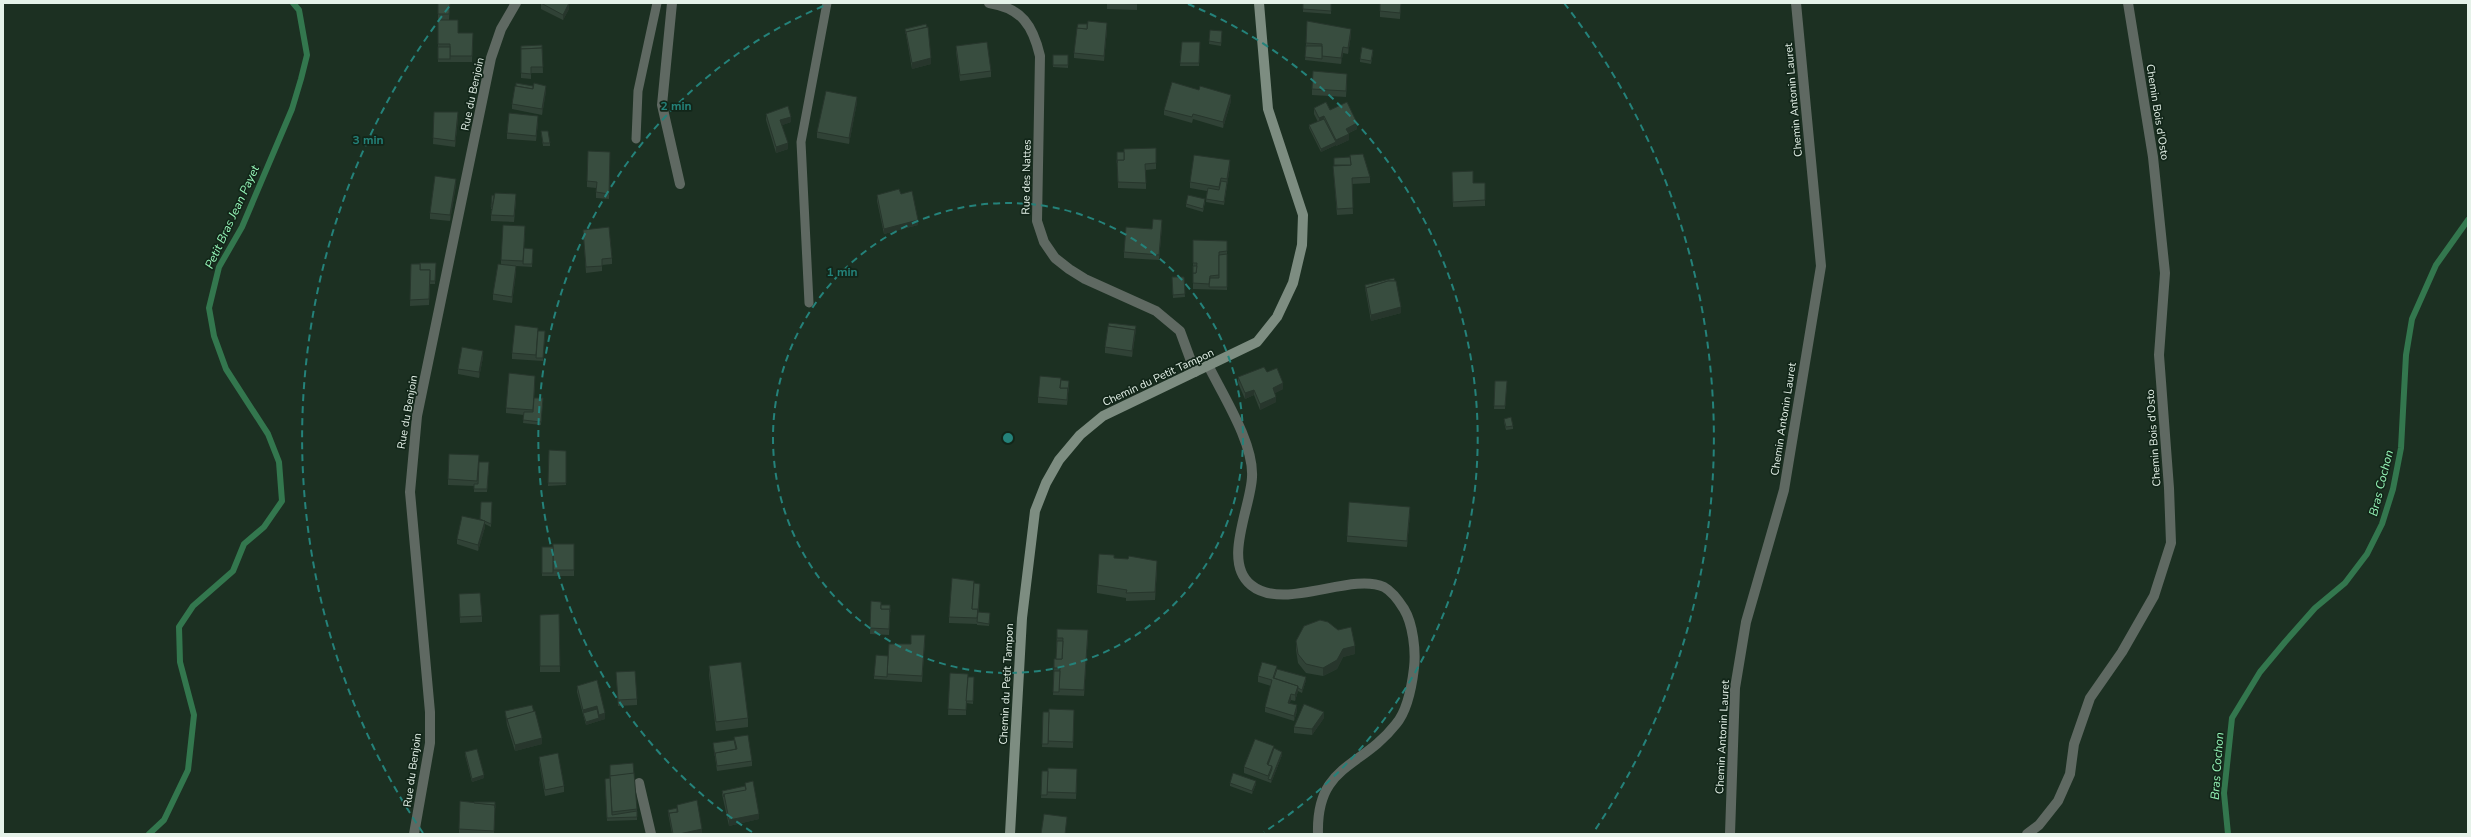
<svg xmlns="http://www.w3.org/2000/svg" width="2471" height="837" font-family="'Nunito Sans',sans-serif">
  <rect width="100%" height="100%" fill="#1c3022"/>
  <g fill="none" stroke-linecap="round" stroke-linejoin="round">
    <g stroke="#33774e" stroke-width="6">
      <path d="M149 834 164 820 188 770 194 715 180 662 179 627 193 606 233 571 244 544 264 527 282 501 279 462 268 434 226 369 214 336 209 308 219 267 242 227 292 109 301 79 307 55 299 10 293 3"/>
      <path d="M2228 834 2224 793 2232 718 2260 672 2285 642 2315 608 2345 583 2367 554 2382 524 2393 489 2401 448 2406 355 2412 319 2436 265 2468 220"/>
    </g>
    <g stroke="#5f6962" stroke-width="9">
      <path d="M636 139 638 91 657 3"/>
      <path d="M809 303 801 142 827 3"/>
    </g>
    <g stroke="#5f6962" stroke-width="10">
      <path d="M672 3 662 105 680 184"/>
      <path d="M989 3C1022 8 1033 26 1040 56L1037 221 1044 242 1055 258 1069 269 1085 279 1156 311 1180 331 1195 372"/>
      <path d="M1209 367C1224 397 1254 444 1252 477 1251 507 1222 562 1251 585 1284 612 1350 572 1384 587 1393 592 1399 601 1404 609 1413 624 1416 651 1414 668 1412 685 1408 710 1396 724 1361 769 1316 764 1318 834"/>
      <path d="M639 783 651 834"/>
      <path d="M414 834 430 743V712L410 492 417 416 491 58 501 29 516 3"/>
      <path d="M1730 834 1735 688 1746 622 1784 490 1821 266 1796 3"/>
      <path d="M2027 834 2039 825 2058 801 2070 774 2074 744 2090 698 2122 652 2154 596 2171 543 2169 488 2159 355 2165 273 2153 157 2128 3"/>
    </g>
    <path stroke="#7d8d81" stroke-width="10" d="M1010 834 1022 618 1035 511 1046 483 1059 460 1080 435 1103 416 1257 342 1277 317 1293 283 1302 245 1303 215 1268 109 1259 3"/>
  </g>
  <g fill="#304236">
    <path d="M438 3H460V4L450 3 449 20H445L458 33H473L472 62H438Z"/>
    <path d="M541 3 569 9 563 20 541 9Z"/>
    <path d="M1107 3H1137V10L1107 9Z"/>
    <path d="M1303 3H1331V14L1303 12Z"/>
    <path d="M1363 3H1401L1400 19 1380 17V4Z"/>
    <path d="M927 27 931 64 912 69 905 29Z"/>
    <path d="M1107 29 1104 61 1074 58V53Z"/>
    <path d="M1210 30 1222 34 1221 46 1209 44Z"/>
    <path d="M1351 35 1348 54 1343 53 1341 64 1305 60 1306 43Z"/>
    <path d="M1182 42H1200L1199 66H1180Z"/>
    <path d="M542 45 543 73H531V79L521 78V46Z"/>
    <path d="M956 46 991 71V77L960 81 956 52Z"/>
    <path d="M1373 53 1371 64 1360 62V59Z"/>
    <path d="M1053 55H1068V68L1053 67Z"/>
    <path d="M1347 80 1346 97 1312 95V89Z"/>
    <path d="M546 91 542 115 512 109V104Z"/>
    <path d="M1231 101 1223 128 1193 119 1192 123 1164 115V110Z"/>
    <path d="M857 102 849 144 817 138V132Z"/>
    <path d="M1314 108 1330 110 1357 129 1349 133V140L1336 146V145L1321 152 1309 128V125L1318 122 1314 114Z"/>
    <path d="M434 112 458 118 455 147 433 144Z"/>
    <path d="M766 114 791 122 782 125 788 149 776 153 766 120Z"/>
    <path d="M538 122 536 141 507 139V133Z"/>
    <path d="M541 131 550 143V146H543Z"/>
    <path d="M1156 148V169L1146 170V189L1118 188 1117 152H1124Z"/>
    <path d="M610 152 609 199 596 198V188L587 187V181Z"/>
    <path d="M1230 166 1224 205 1206 202 1207 191 1190 188V182Z"/>
    <path d="M1333 166 1370 177V183L1352 184 1353 214 1337 215Z"/>
    <path d="M1452 172 1473 183 1485 200V206L1453 207Z"/>
    <path d="M456 184 450 221 430 219V213Z"/>
    <path d="M901 194 918 225 884 234 877 201V195Z"/>
    <path d="M494 196 516 200 514 222 491 221V215L492 209H491V207Z"/>
    <path d="M1205 202 1203 212 1186 207V204Z"/>
    <path d="M1162 226 1159 260 1124 258V252L1152 229Z"/>
    <path d="M583 230 612 258V264L602 265V271L586 273Z"/>
    <path d="M525 232 524 248 533 249 532 267 516 266V272L512 303 493 300V294L501 264V260Z"/>
    <path d="M1193 240 1227 241V290L1193 289Z"/>
    <path d="M436 263 435 284H430L429 305 410 306 411 264Z"/>
    <path d="M1172 277H1184L1185 297 1173 298Z"/>
    <path d="M1365 285 1401 313 1371 321 1365 288Z"/>
    <path d="M1136 329 1132 357 1105 353V347Z"/>
    <path d="M538 331H545L543 361 512 359V353Z"/>
    <path d="M483 357 479 378 458 374V369Z"/>
    <path d="M1267 372 1283 389 1275 393 1276 402 1260 410 1254 395 1245 399 1238 383V377Z"/>
    <path d="M1061 380 1069 384 1067 405 1038 403V397Z"/>
    <path d="M1495 381H1507L1505 409H1494Z"/>
    <path d="M535 382 534 398H543L541 425 523 423 524 415 506 413V408Z"/>
    <path d="M1504 419 1513 426V429L1506 430 1504 422Z"/>
    <path d="M549 450 566 451V485L548 486Z"/>
    <path d="M479 462H489L487 492H474V486L448 485V479Z"/>
    <path d="M481 502H492L491 527 485 524V527L478 551 457 544V539L480 520Z"/>
    <path d="M1410 513 1407 547 1347 542V536Z"/>
    <path d="M574 544V576H542V547H553Z"/>
    <path d="M1114 558 1157 569 1155 600 1126 601V598L1097 593V585Z"/>
    <path d="M974 584 978 612 990 616 989 626 977 625V624L949 623V617Z"/>
    <path d="M459 600 482 616V622L460 623Z"/>
    <path d="M871 601 881 605 890 615 889 635 870 634Z"/>
    <path d="M559 614 560 672H540V615Z"/>
    <path d="M1057 629 1088 636 1084 696 1053 695 1054 659H1056Z"/>
    <path d="M925 641 922 682 874 679V676L888 656 911 644Z"/>
    <path d="M1296 641 1355 654 1343 657 1337 669 1323 676 1306 673 1298 663 1296 650Z"/>
    <path d="M709 666 748 718V727L716 731 709 675Z"/>
    <path d="M1277 669 1306 680 1302 693 1298 691 1295 701 1291 700 1289 703 1297 711 1294 721 1265 712V707L1271 686 1258 682V676Z"/>
    <path d="M616 672 637 699V705L618 706Z"/>
    <path d="M950 673 968 677H974L973 704 966 703V715H948Z"/>
    <path d="M597 680 605 719 586 725 577 692V686Z"/>
    <path d="M1074 710 1073 748 1042 747 1043 712H1049Z"/>
    <path d="M505 711 534 712 542 744 515 751 507 725Z"/>
    <path d="M1324 718 1312 735 1294 733V727Z"/>
    <path d="M734 737 752 761V766L717 771 713 743 734 740Z"/>
    <path d="M1274 748 1282 755 1271 783 1244 773V767Z"/>
    <path d="M465 752 484 778 472 782 465 755Z"/>
    <path d="M539 757 564 786V792L545 796 539 762Z"/>
    <path d="M1042 771 1077 775 1076 799 1041 798Z"/>
    <path d="M605 779 637 809V820L607 821Z"/>
    <path d="M745 783 759 819 729 826 722 794V791L745 786Z"/>
    <path d="M1230 783 1256 784 1252 794 1230 786Z"/>
    <path d="M495 802 494 834H459V829L474 803Z"/>
    <path d="M677 805 702 834H672L668 813V810L677 808Z"/>
  </g>
  <g fill="#27362c">
    <path d="M569 3V9L563 20V15Z"/>
    <path d="M1107 23V29L1104 61V56Z"/>
    <path d="M1351 29V35L1348 54V48Z"/>
    <path d="M1343 47V53L1341 64V58Z"/>
    <path d="M931 58V64L912 69V63Z"/>
    <path d="M546 86V91L542 115V109Z"/>
    <path d="M1231 95V101L1223 128V122Z"/>
    <path d="M857 97V102L849 144V138Z"/>
    <path d="M458 112V118L455 147V141Z"/>
    <path d="M538 116V122L536 141V136Z"/>
    <path d="M1324 116V122L1319 124V118Z"/>
    <path d="M791 117V122L780 126V120Z"/>
    <path d="M1357 123V129L1346 134V129Z"/>
    <path d="M1349 134V140L1336 146V140Z"/>
    <path d="M1336 142V145L1321 152V149Z"/>
    <path d="M788 143V149L776 153V147Z"/>
    <path d="M1230 160V166L1227 185V179Z"/>
    <path d="M456 179V184L450 221V215Z"/>
    <path d="M918 220V225L884 234V229Z"/>
    <path d="M1162 220V226L1159 260V255Z"/>
    <path d="M516 266V272L512 303V297Z"/>
    <path d="M1401 307V313L1371 321V315Z"/>
    <path d="M1136 326V329L1132 357V351Z"/>
    <path d="M483 351V357L479 378V372Z"/>
    <path d="M1283 383V389L1273 394V388Z"/>
    <path d="M1254 390V395L1245 399V393Z"/>
    <path d="M1276 397V402L1260 410V404Z"/>
    <path d="M1410 507V513L1407 547V541Z"/>
    <path d="M485 521V527L478 551V545Z"/>
    <path d="M1157 561V569L1155 600V592Z"/>
    <path d="M1088 630V636L1084 696V690Z"/>
    <path d="M1355 646V654L1343 657 1337 669 1323 676V668L1343 649Z"/>
    <path d="M1306 677V680L1302 693V690Z"/>
    <path d="M1298 686V691L1295 701V695Z"/>
    <path d="M1291 694V700L1288 709V703Z"/>
    <path d="M1297 705V711L1294 721V716Z"/>
    <path d="M597 706V712L583 713V710Z"/>
    <path d="M1324 712V718L1312 735V729Z"/>
    <path d="M605 713V719L586 725V722L599 718V715Z"/>
    <path d="M542 738V744L515 751V745Z"/>
    <path d="M1274 746V751L1268 768 1267 764Z"/>
    <path d="M1282 752V755L1271 783V780Z"/>
    <path d="M484 775V778L472 782V779Z"/>
    <path d="M1256 781V784L1252 794V791Z"/>
    <path d="M759 814V819L729 826V820Z"/>
    <path d="M702 829V834H679Z"/>
  </g>
  <g fill="#384d3f" stroke="#27362c">
    <path d="M438 3H450L449 14H438Z"/>
    <path d="M541 3H569L563 15Z"/>
    <path d="M1113 3H1137V4Z"/>
    <path d="M1303 3H1331V11L1303 9Z"/>
    <path d="M1380 3H1401L1400 13 1380 11Z"/>
    <path d="M438 20H458V33H473L472 56H450V44H438Z"/>
    <path d="M1088 21 1107 23 1104 56 1074 53 1077 28 1087 29Z"/>
    <path d="M1307 21 1351 29 1348 48 1343 47 1341 58 1322 56V44L1306 43Z"/>
    <path d="M926 24 927 27 906 32V34L905 29Z"/>
    <path d="M1078 24H1087V29L1077 28Z"/>
    <path d="M928 27 931 58 912 63 906 32Z"/>
    <path d="M1210 30 1222 31 1221 43 1209 41Z"/>
    <path d="M987 42 991 71 960 75 956 46Z"/>
    <path d="M1182 42H1200L1199 63H1180Z"/>
    <path d="M542 45V48L521 49V46Z"/>
    <path d="M1306 46H1322V59L1305 57Z"/>
    <rect x="438" y="47" width="12" height="12"/>
    <path d="M1362 47 1373 50 1371 61 1360 59Z"/>
    <path d="M542 48 543 67H531V74L521 73V49Z"/>
    <rect x="1053" y="55" width="15" height="10"/>
    <path d="M1313 71 1347 74 1346 91 1312 89Z"/>
    <path d="M1172 82 1199 90 1200 86 1231 95 1223 122 1193 114 1192 117 1164 110Z"/>
    <path d="M516 83 533 86V89L516 86Z"/>
    <path d="M534 83 546 86 542 109 512 104 515 86 533 89Z"/>
    <path d="M826 91 857 97 849 138 817 132Z"/>
    <path d="M1326 102 1330 110 1347 102 1357 123 1346 129 1349 134 1336 140 1324 116 1319 118 1314 108Z"/>
    <path d="M788 106 791 117 780 120 788 143 776 147 766 114Z"/>
    <path d="M434 112H458L455 141 433 138Z"/>
    <path d="M509 113 538 116 536 136 507 133Z"/>
    <path d="M1324 119 1336 142 1321 149 1309 125Z"/>
    <path d="M541 131H548L550 143H543Z"/>
    <path d="M1156 148V163L1145 164 1146 183 1118 182 1117 160H1124V149Z"/>
    <path d="M588 151 610 152 609 194 596 192 597 182 587 181Z"/>
    <path d="M1117 152H1124V160H1117V163Z"/>
    <path d="M1363 154 1370 177 1352 178 1353 208 1337 209 1333 166 1351 165 1350 155Z"/>
    <path d="M1194 155 1230 160 1227 179 1221 178 1219 187 1190 182Z"/>
    <path d="M1350 157 1351 165H1334V158Z"/>
    <path d="M1473 171V183H1485V200L1453 202 1452 172Z"/>
    <path d="M435 176 456 179 450 215 430 213Z"/>
    <path d="M1221 181 1227 182 1224 202 1206 199 1208 188 1219 190Z"/>
    <path d="M899 189 901 194 912 191 918 220 884 229 877 195Z"/>
    <path d="M495 193 516 194 514 216 491 215Z"/>
    <path d="M492 195 494 196 492 207H491Z"/>
    <path d="M1188 195 1205 199 1203 209 1186 204Z"/>
    <path d="M1153 219 1162 220 1159 255 1124 252 1126 227 1152 229Z"/>
    <path d="M503 225 525 226 523 261 501 260Z"/>
    <path d="M609 227 612 258 602 259V266L586 267 583 230Z"/>
    <path d="M1193 240 1227 241V251L1219 252V275L1210 276 1209 284 1193 283V273H1196L1197 263H1193Z"/>
    <path d="M524 248 533 249 532 264H523Z"/>
    <path d="M1227 254V287H1209L1210 278H1219V255Z"/>
    <path d="M420 263H436L435 281H430V270H420Z"/>
    <path d="M411 264H420V270H430L429 299 410 300Z"/>
    <path d="M498 264 516 266 512 297 493 294Z"/>
    <path d="M1193 266H1197L1196 273H1193Z"/>
    <path d="M1172 277H1184L1185 294 1173 295Z"/>
    <path d="M1394 278 1395 281H1388L1366 288V291L1365 285Z"/>
    <path d="M1388 281H1396L1401 307 1371 315 1366 288Z"/>
    <path d="M1109 323 1136 326 1135 332V330L1108 326Z"/>
    <path d="M515 325 538 328 536 355 512 353Z"/>
    <path d="M1108 326 1135 330 1132 351 1105 347Z"/>
    <path d="M538 331H545L543 358H536Z"/>
    <path d="M462 347 483 351 479 372 458 369Z"/>
    <path d="M1264 367 1267 372 1277 368 1283 383 1273 388 1276 397 1260 404 1254 390 1245 393 1238 377Z"/>
    <path d="M509 373 535 376 533 410 506 408Z"/>
    <path d="M1040 376 1061 378 1060 388H1068L1067 400 1038 397Z"/>
    <path d="M1061 380 1069 381 1068 391V388H1060Z"/>
    <path d="M1495 381H1507L1505 406H1494Z"/>
    <path d="M534 398H543L541 422 523 420 524 412H533Z"/>
    <path d="M1511 417 1513 426 1506 427 1504 419Z"/>
    <path d="M549 450 566 451V483H548Z"/>
    <path d="M449 454 479 455 477 481 448 479Z"/>
    <path d="M479 462H489L487 489H474V484H478Z"/>
    <path d="M481 502H492L491 524 480 519Z"/>
    <path d="M1349 502 1410 507 1407 541 1347 536Z"/>
    <path d="M462 516 485 521 478 545 457 539Z"/>
    <rect x="553" y="544" width="21" height="26"/>
    <rect x="542" y="547" width="11" height="26"/>
    <path d="M1099 554 1114 555V558L1128 559 1129 556 1157 561 1155 592 1126 593 1127 590 1097 585Z"/>
    <path d="M952 578 974 581 972 609H978L977 618 949 617Z"/>
    <path d="M974 583 980 584 978 612V609H972Z"/>
    <path d="M480 593 482 616 460 617 459 594Z"/>
    <path d="M871 601 881 602V609H890L889 629 870 628Z"/>
    <path d="M881 605H890V612V609H881Z"/>
    <path d="M978 612 990 613 989 624 977 622Z"/>
    <path d="M559 614 560 666H540V615Z"/>
    <path d="M1320 620 1328 622 1338 630 1351 627 1355 646 1343 649 1337 660 1323 668 1306 664 1298 654 1296 641 1304 626Z"/>
    <path d="M1057 629 1088 630 1084 690 1059 689 1060 668H1054V659H1062L1063 638H1057Z"/>
    <path d="M911 635H925L922 676 887 674 889 644H911Z"/>
    <path d="M1057 641H1063L1062 659H1056Z"/>
    <path d="M876 655 888 656 887 677 874 676Z"/>
    <path d="M741 662 748 718 716 722 709 666Z"/>
    <path d="M1262 662 1277 666 1273 678 1298 686 1295 695 1291 694 1288 703 1297 705 1294 716 1265 707 1272 680 1258 676Z"/>
    <path d="M1277 669 1306 677 1302 690 1298 688V686L1274 678Z"/>
    <path d="M635 671 637 699 618 700 616 672Z"/>
    <path d="M1054 671H1060L1059 692H1053Z"/>
    <path d="M950 673 968 674 966 710 948 709Z"/>
    <path d="M968 677H974L973 701H966Z"/>
    <path d="M597 680 605 713 599 715 597 706 583 710 577 686Z"/>
    <path d="M1304 704 1324 712 1312 729 1294 727Z"/>
    <path d="M532 705 534 712 507 719V722L505 711Z"/>
    <path d="M597 709 599 718 586 722 583 713Z"/>
    <path d="M1049 709 1074 710 1073 742 1048 741Z"/>
    <path d="M535 711 542 738 515 745 507 719Z"/>
    <path d="M1043 712H1049L1048 744H1042Z"/>
    <path d="M748 735 752 761 717 766 715 753 737 749 734 737Z"/>
    <path d="M1255 739 1274 746 1267 764 1272 766 1268 776 1244 767Z"/>
    <path d="M734 740 736 749 715 753V756L713 743Z"/>
    <path d="M1274 748 1282 752 1271 780 1268 779 1272 769V766L1268 765Z"/>
    <path d="M477 749 484 775 472 779 465 752Z"/>
    <path d="M558 753 564 786 545 790 539 757Z"/>
    <path d="M633 763 634 774 610 776V778V765Z"/>
    <path d="M1048 768 1077 769 1076 793 1047 792Z"/>
    <path d="M1042 771H1048L1047 795H1041Z"/>
    <path d="M634 773 637 809 612 812 610 776Z"/>
    <path d="M1233 773 1256 781 1252 791 1230 783Z"/>
    <path d="M610 778 612 815 637 811V817L607 818 605 779Z"/>
    <path d="M753 781 759 814 729 820 724 794 746 789 745 783Z"/>
    <path d="M745 786 746 790 724 794V797L722 791Z"/>
    <path d="M697 800 702 829 679 834H673L669 813 678 812 677 805Z"/>
    <path d="M460 801 495 805 494 831 459 829Z"/>
    <path d="M474 802H495V808V805L474 803Z"/>
    <path d="M677 808V812L669 813V816L668 810Z"/>
    <path d="M1044 814 1067 817 1065 834H1041Z"/>
  </g>
  <g fill="none" stroke="#24827a" stroke-width="2" stroke-dasharray="7 5">
    <circle cx="1008" cy="438" r="235"/>
    <path d="M752 832A470 470 0 0 1 828 4M1188 4A470 470 0 0 1 1264 832"/>
    <path d="M423 833A706 706 0 0 1 452 3M1564 3A706 706 0 0 1 1593 833"/>
  </g>
  <g text-anchor="middle" stroke-width="3.5" stroke-linejoin="round" paint-order="stroke">
    <g font-size="11" fill="#e5f2e9" stroke="#122619">
      <text transform="translate(472 94) rotate(-78)" y="4">Rue du Benjoin</text>
      <text transform="translate(1793 100) rotate(-95)" y="4">Chemin Antonin Lauret</text>
      <text transform="translate(2158 112) rotate(81)" y="4">Chemin Bois d'Osto</text>
      <text transform="translate(1026 177) rotate(-89)" y="4">Rue des Nattes</text>
      <text transform="translate(1158 377) rotate(-25)" y="4">Chemin du Petit Tampon</text>
      <text transform="translate(407 412) rotate(-80)" y="4">Rue du Benjoin</text>
      <text transform="translate(1783 419) rotate(-81)" y="4">Chemin Antonin Lauret</text>
      <text transform="translate(2153 438) rotate(-94)" y="4">Chemin Bois d'Osto</text>
      <text transform="translate(1006 684) rotate(-87)" y="4">Chemin du Petit Tampon</text>
      <text transform="translate(1722 737) rotate(-87)" y="4">Chemin Antonin Lauret</text>
      <text transform="translate(412 770) rotate(-82)" y="4">Rue du Benjoin</text>
    </g>
    <g font-size="12" font-style="italic" fill="#96f6b8" stroke="#122619">
      <text transform="translate(232 217) rotate(-65)" y="4">Petit Bras Jean Payet</text>
      <text transform="translate(2381 483) rotate(-76)" y="4">Bras Cochon</text>
      <text transform="translate(2217 766) rotate(-86)" y="4">Bras Cochon</text>
    </g>
  </g>
  <circle cx="1008" cy="438" r="6" fill="#24827a" stroke="#122619" stroke-width="2"/>
  <g font-size="12" text-anchor="middle" font-weight="bold" fill="#24827a" stroke="#122619" stroke-width="3.5" stroke-linejoin="round" paint-order="stroke">
    <text x="676" y="110">2 min</text>
    <text x="368" y="144">3 min</text>
    <text x="842" y="276">1 min</text>
  </g>
  <rect width="2471" height="837" fill="none" stroke="#e5f2e9" stroke-width="8"/>
</svg>
